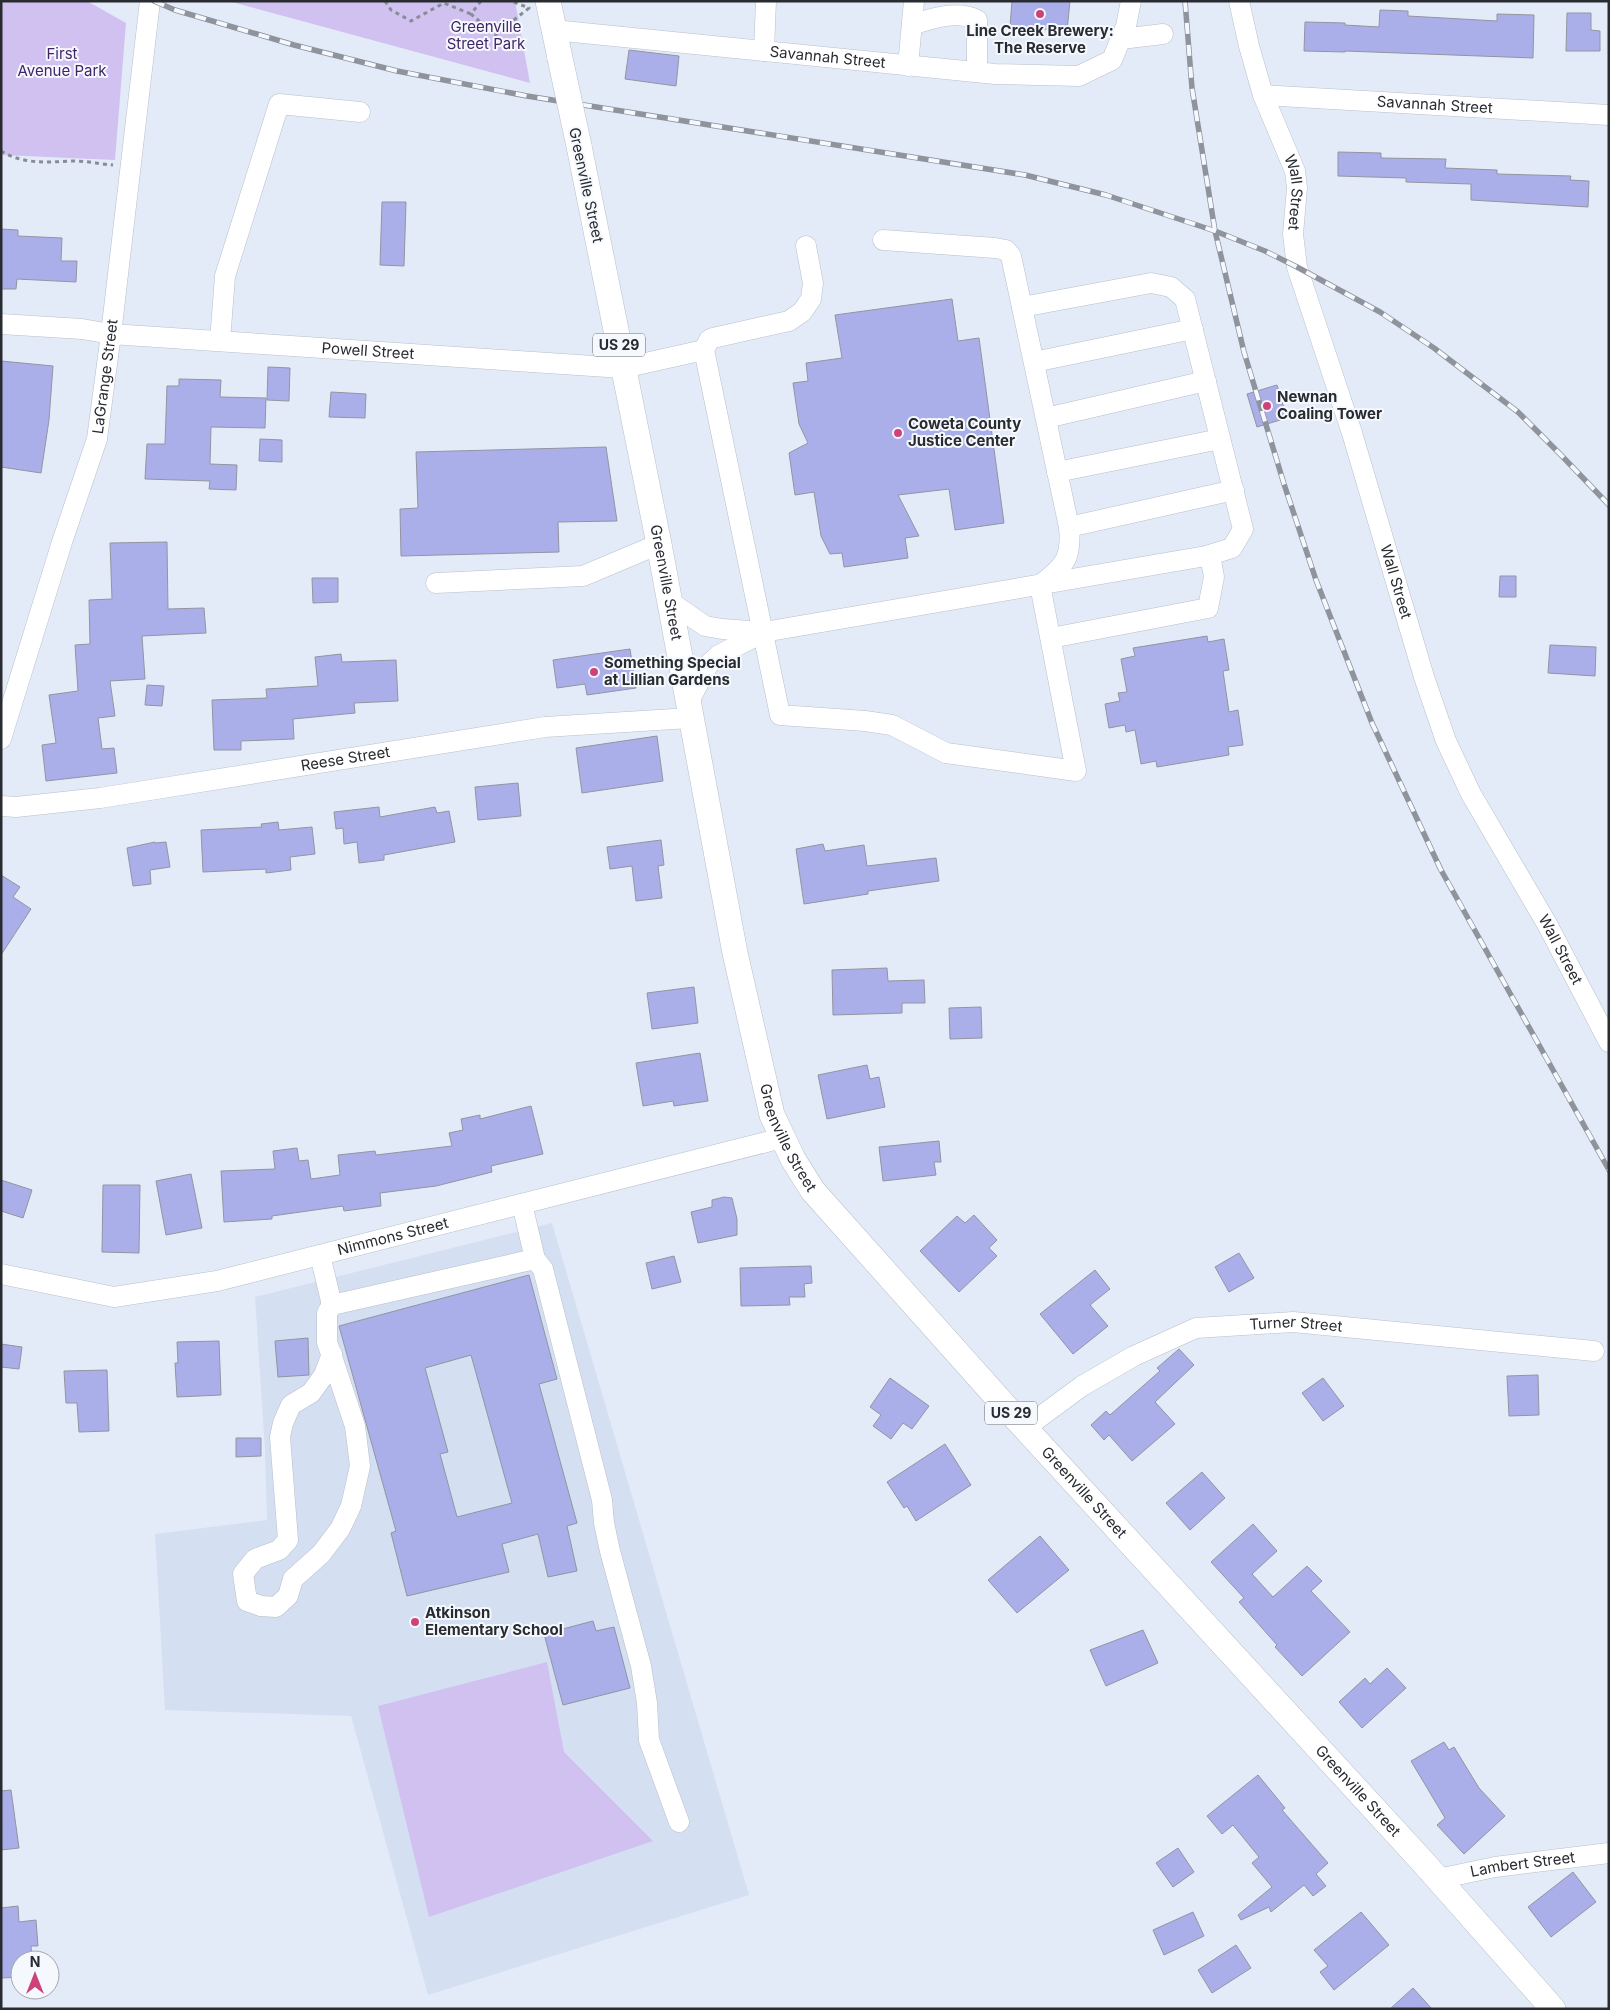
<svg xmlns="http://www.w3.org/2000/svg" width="1610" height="2010" font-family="Inter,sans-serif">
  <rect width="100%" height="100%" fill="#e4ebf8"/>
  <path fill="#d4dff2" d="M552 1223 749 1895 428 1995 351 1716 165 1710 155 1534 267 1520 265 1450 255 1297Z"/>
  <g fill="#d1c1f1">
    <path d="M1 1H87L126 23 115 160 1 155Z"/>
    <path d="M228 1H515L530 83Z"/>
    <path d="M547 1662 564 1752 653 1841 429 1917 378 1706Z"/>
  </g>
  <g fill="#aaafea" stroke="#9394a1" fill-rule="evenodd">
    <path d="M1012 1H1070L1067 31 1010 26Z"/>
    <path d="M1380 10 1408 11V16L1497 21V14L1534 15 1533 58 1345 51V52L1304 51 1305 22 1345 23V25L1379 27Z"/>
    <path d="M1567 13H1591V30L1600 31V51H1566Z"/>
    <path d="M629 50 679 56 676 86 625 79Z"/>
    <path d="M1338 152 1381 153V158L1446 159 1445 168 1497 170V174L1571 176 1570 180 1589 181 1588 207 1471 200V184L1406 182V178L1338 176Z"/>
    <path d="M382 202H406L404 266 380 265Z"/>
    <path d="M1 229 18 230V236L62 238 61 261H77L76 282 17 279 16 289H1Z"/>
    <path d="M952 299 958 341 979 338 1004 523 955 530 949 489 898 495 919 536 905 538 908 558 844 567 842 553 830 554 821 536 814 492 795 495 789 453 808 443 799 424 793 383 808 381 806 363 842 358 835 315Z"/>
    <path d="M1 361 53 366 49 420 41 473 1 467Z"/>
    <path d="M268 367 290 368 289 401 267 400Z"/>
    <path d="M179 379 221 380 220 397 266 398 265 428 211 427 210 464 237 465 236 490 209 489 210 481 145 479 147 444H165L167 386H179Z"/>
    <path d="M1277 385 1287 418 1257 427 1247 394Z"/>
    <path d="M331 392 366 394 365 418 329 417Z"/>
    <path d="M260 439 282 440V462L259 461Z"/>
    <path d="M606 447 617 521 558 522 559 552 401 556 400 509 418 508 416 452Z"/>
    <path d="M167 542 168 609 204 608 206 633 142 636 145 679 110 681 115 716 98 718 102 749 114 748 117 773 46 781 42 745 56 743 49 695 78 691 75 645 90 644 89 600 112 599 110 543Z"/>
    <path d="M1500 576H1516V597H1499Z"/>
    <path d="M312 578H338V602L313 603Z"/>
    <path d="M1207 636 1208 642 1224 639 1229 670 1223 671 1229 712 1238 710 1243 745 1228 747 1229 755 1157 767 1156 761 1141 764 1135 730 1126 732 1125 725 1109 728 1105 704 1120 701 1118 693 1127 692 1121 659 1135 656 1133 648Z"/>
    <path d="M1550 645 1596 647 1595 676 1548 673Z"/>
    <path d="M630 649 636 688 587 695 585 684 557 688 553 660Z"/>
    <path d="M341 654 342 662 396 660 398 701 354 703 355 713 293 719 294 739 241 741V750H214L212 700 267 698 266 689 318 686 315 657Z"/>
    <path d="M147 685 164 686 162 706 145 705Z"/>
    <path d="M657 736 663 781 582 793 576 748Z"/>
    <path d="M518 783 521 816 478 820 475 787Z"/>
    <path d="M379 807 380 817 435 807 437 813 449 811 455 842 384 855V860L359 863 357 842 344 844 343 828 336 829 334 812Z"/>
    <path d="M278 822 279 830 312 827 315 854 290 857 291 870 266 873V869L203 872 201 830 262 827 261 824Z"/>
    <path d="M661 840 664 865 658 866 662 898 636 901 632 866 610 869 607 847Z"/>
    <path d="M155 842V843L166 842 170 867 150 870 151 884 133 886 127 848Z"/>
    <path d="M823 844 825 851 864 845 867 866 936 858 939 881 868 891V894L804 904 796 849Z"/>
    <path d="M1 875 20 887 13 897 31 909 1 955Z"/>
    <path d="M887 968 888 981 924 980 925 1003H902V1013L833 1015 832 970Z"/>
    <path d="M694 987 698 1023 652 1029 647 993Z"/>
    <path d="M981 1007 982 1038 950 1039 949 1008Z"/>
    <path d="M700 1053 708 1101 674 1106 673 1101 643 1106 636 1063Z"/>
    <path d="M867 1065 870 1079 879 1077 885 1107 827 1119 818 1075Z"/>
    <path d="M531 1106 543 1154 491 1166 492 1172 436 1186 380 1193 381 1206 344 1211 343 1206 272 1216V1219L224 1222 221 1171 275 1169 273 1151 297 1148 299 1161 308 1160 311 1179 340 1175 338 1155 375 1151 376 1155 452 1146 449 1133 463 1130 461 1119 480 1115V1119Z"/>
    <path d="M939 1141 941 1162H934L936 1175 883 1181 879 1147Z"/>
    <path d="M191 1174 202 1228 166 1235 156 1181Z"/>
    <path d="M1 1180 32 1190 23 1218 1 1211Z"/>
    <path d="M103 1185H140L139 1253 102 1252Z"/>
    <path d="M724 1197 732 1198 737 1219V1235L698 1243 691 1212 712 1207V1200Z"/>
    <path d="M974 1215 997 1240 989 1248 997 1256 959 1292 920 1251 957 1216 965 1223Z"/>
    <path d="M1239 1253 1254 1278 1229 1292 1215 1267Z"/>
    <path d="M674 1256 681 1282 652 1289 646 1263Z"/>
    <path d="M811 1266 812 1283 804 1284 805 1297H789L790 1305 741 1306 740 1268Z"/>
    <path d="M1095 1270 1110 1289 1090 1305 1108 1326 1073 1354 1040 1314Z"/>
    <path d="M529 1275 557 1379 539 1384 577 1523 567 1526 577 1571 548 1577 538 1534 502 1544 509 1572 407 1596 391 1533 396 1531 339 1326ZM471 1355 512 1503 457 1517 440 1454 448 1452 425 1368Z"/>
    <path d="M308 1338 309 1375 278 1377 275 1341Z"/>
    <path d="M219 1341 221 1395 177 1397 175 1363H178L177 1342Z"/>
    <path d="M1 1344 22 1347 19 1369 1 1367Z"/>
    <path d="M1179 1349 1194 1365 1155 1402 1175 1424 1132 1461 1109 1435 1104 1440 1091 1425 1106 1411 1110 1415 1160 1371 1157 1368Z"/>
    <path d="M107 1370 109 1431 79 1432 77 1403H66L64 1371Z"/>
    <path d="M1538 1375 1539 1415 1509 1416 1507 1376Z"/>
    <path d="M890 1378 929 1406 912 1429 903 1423 891 1439 873 1426 881 1415 870 1407Z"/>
    <path d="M1323 1378 1344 1406 1323 1421 1302 1393Z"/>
    <path d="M236 1438H261V1456L236 1457Z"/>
    <path d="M945 1444 971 1485 916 1521 907 1506 904 1508 887 1482Z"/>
    <path d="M1202 1472 1225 1498 1190 1530 1166 1503Z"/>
    <path d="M1253 1524 1277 1551 1252 1574 1273 1597 1307 1566 1322 1581 1311 1591 1350 1632 1302 1676 1275 1647 1277 1645 1239 1602 1244 1598 1211 1562Z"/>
    <path d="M1040 1536 1069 1570 1017 1613 988 1580Z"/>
    <path d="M593 1621 596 1631 614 1627 630 1688 563 1705 544 1634Z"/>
    <path d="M1143 1630 1158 1663 1106 1686 1090 1650Z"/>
    <path d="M1387 1668 1406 1688 1362 1728 1339 1702 1365 1678 1370 1684Z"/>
    <path d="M1444 1742 1449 1750 1454 1747 1479 1788 1505 1816 1464 1854 1437 1825 1445 1818 1411 1761Z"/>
    <path d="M1258 1775 1285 1808 1282 1810 1328 1863 1316 1874 1326 1886 1313 1896 1304 1885 1271 1912 1269 1907 1241 1920 1238 1915 1272 1887 1252 1863 1259 1857 1233 1825 1222 1834 1207 1816Z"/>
    <path d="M11 1790 19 1848 1 1850V1791Z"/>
    <path d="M1178 1848 1194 1872 1173 1887 1156 1863Z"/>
    <path d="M1573 1872 1596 1902 1551 1937 1528 1907Z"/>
    <path d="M18 1906 19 1922 36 1920 38 1946H31L32 1960H20V1977L1 1978V1908Z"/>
    <path d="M1193 1912 1204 1936 1164 1955 1153 1930Z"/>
    <path d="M1361 1912 1389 1945 1334 1990 1320 1972 1328 1966 1314 1950Z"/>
    <path d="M1236 1945 1251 1968 1212 1993 1198 1970Z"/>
    <path d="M1413 1988 1432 2009H1390Z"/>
  </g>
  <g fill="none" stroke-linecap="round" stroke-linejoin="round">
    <defs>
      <g id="minor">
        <path id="s1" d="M1239 1 1249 46 1263 95 1295 171 1297 188 1293 234 1297 267 1352 433 1424 677 1446 741 1471 794 1547 924 1609 1042"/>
        <path d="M912 25C932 18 958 10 977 20V72"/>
        <path id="s2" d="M553 30 995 74 1079 76 1112 60 1126 26 1131 1"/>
        <path d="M1121 39 1163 34"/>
        <path d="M764 51 766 1"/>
        <path d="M908 66 914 1"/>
        <path id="s3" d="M1263 95 1609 115"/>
        <path d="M806 246 813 283 811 299 802 312 789 321 713 338 709 340 704 350 780 715 865 721 892 725 946 753 1076 771 1040 585C1065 566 1072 558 1069 527L1011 256 1006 250 995 248 883 240"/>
        <path id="s4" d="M1 324 82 329 111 334 623 368 704 350"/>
        <path d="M220 341 225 276 279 104 360 112"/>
        <path d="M1034 362 1193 329"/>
        <path d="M1046 418 1206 381"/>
        <path d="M1057 472 1220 439"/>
        <path d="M1069 527 1234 490"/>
        <path d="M436 583 583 576 659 544"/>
        <path d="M669 601 705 626 722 629 764 632 1206 556 1232 548 1243 529 1185 299 1171 287 1151 283 1022 307"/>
        <path d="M1051 638 1208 608 1214 577 1210 555"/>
        <path d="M688 703 708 665 719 655 764 632"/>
        <path id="s5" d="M1 739 62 542 97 439 111 334 150 1"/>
        <path id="s6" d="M1 806 16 807 100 798 545 727 690 718"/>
        <path d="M522 1204 535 1259 543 1269 602 1500 604 1523 610 1551 641 1666 647 1703 649 1740 679 1822"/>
        <path d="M320 1255 332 1305"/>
        <path id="s7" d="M1 1274 114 1297 217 1281 782 1138"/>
        <path d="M332 1354 324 1375 311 1393 291 1405 283 1423 280 1437 288 1540 279 1550 255 1559 243 1574 247 1601 261 1606 276 1607 288 1596 293 1579 321 1554 340 1529 351 1506 360 1466 355 1426 327 1342V1313L332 1305 535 1259"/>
        <path id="s8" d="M1025 1428 1082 1386 1134 1356 1196 1328 1293 1322 1594 1351"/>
        <path id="s9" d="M1438 1879 1495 1867 1609 1853"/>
      </g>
      <g id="major">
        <path d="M548 1 560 58"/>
        <path id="s10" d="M579 146 659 544 735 953 772 1115 793 1159 813 1191 1012 1414 1423 1862 1553 2009"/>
      </g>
    </defs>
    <use href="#minor" stroke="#b8bfcb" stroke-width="21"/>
    <use href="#major" stroke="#b8bfcb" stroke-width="26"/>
    <g stroke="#878c95" stroke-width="3" stroke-dasharray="4 4" stroke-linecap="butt">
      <path d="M385 1 391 10 411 21 444 3 471 14"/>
      <path d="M481 1 471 14 495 35 529 8 511 1"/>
      <path d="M1 151C24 165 48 162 74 161 87 161 100 164 113 165"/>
    </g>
    <use href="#minor" stroke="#fff" stroke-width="20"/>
    <use href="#major" stroke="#fff" stroke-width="25"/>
    <defs>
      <g id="rail">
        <path d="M154 1 175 10 294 45 397 71 527 96 1025 175 1106 195 1215 231 1265 251 1297 267 1380 312 1434 348 1518 412 1560 454 1609 505"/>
        <path d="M1185 1 1192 88 1215 231 1244 352 1284 484 1316 580 1372 723 1441 870 1609 1170"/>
      </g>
    </defs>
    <use href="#rail" stroke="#8e939c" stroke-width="5.5"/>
    <use href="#rail" stroke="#f5f8fd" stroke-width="4" stroke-dasharray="11" stroke-linecap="butt"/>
    <defs>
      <path id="major-bridge" d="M560 58 579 146"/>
    </defs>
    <use href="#major-bridge" stroke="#b8bfcb" stroke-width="26" stroke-linecap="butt"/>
    <use href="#major-bridge" stroke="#fff" stroke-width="25"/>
  </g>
  <g fill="#cd4379" stroke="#f5f8fd" stroke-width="2">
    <circle cx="1040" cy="14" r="5"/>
    <circle cx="1267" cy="406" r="5"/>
    <circle cx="898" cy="433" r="5"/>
    <circle cx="594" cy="672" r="5"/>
    <circle cx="415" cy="1622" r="5"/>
  </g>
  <g text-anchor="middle" stroke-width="4" stroke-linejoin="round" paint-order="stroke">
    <g fill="#f5f8fd" stroke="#66686e" stroke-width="1">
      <rect x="593" y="333.5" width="52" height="23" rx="4"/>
      <rect x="985" y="1401.5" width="52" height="23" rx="4"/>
    </g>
    <g font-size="14" font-weight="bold" fill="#282b30">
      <text x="619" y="350">US 29</text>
      <text x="1011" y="1418">US 29</text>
    </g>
    <g font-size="15" fill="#422568" stroke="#f5f8fd">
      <text x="486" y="32">Greenville<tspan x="486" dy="17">Street Park</tspan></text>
      <text x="62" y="59">First<tspan x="62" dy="17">Avenue Park</tspan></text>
    </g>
    <g font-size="15" font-weight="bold" fill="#282b30" stroke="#f5f8fd" text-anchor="start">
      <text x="1040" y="36" text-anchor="middle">Line Creek Brewery:<tspan x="1040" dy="17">The Reserve</tspan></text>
      <text x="1277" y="402">Newnan<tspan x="1277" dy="17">Coaling Tower</tspan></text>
      <text x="908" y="429">Coweta County<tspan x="908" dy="17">Justice Center</tspan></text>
      <text x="604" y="668">Something Special<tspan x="604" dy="17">at Lillian Gardens</tspan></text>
      <text x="425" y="1618">Atkinson<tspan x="425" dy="17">Elementary School</tspan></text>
    </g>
    <g font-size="15" fill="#282b30" stroke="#f5f8fd">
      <text dy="5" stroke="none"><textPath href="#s2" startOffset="276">Savannah Street</textPath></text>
      <text dy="5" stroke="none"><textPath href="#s3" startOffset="172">Savannah Street</textPath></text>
      <text transform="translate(586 185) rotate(78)" y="5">Greenville Street</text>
      <text dy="5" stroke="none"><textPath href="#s1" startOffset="201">Wall Street</textPath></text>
      <text dy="5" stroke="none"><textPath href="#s4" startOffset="368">Powell Street</textPath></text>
      <text dy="5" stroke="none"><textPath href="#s5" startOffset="378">LaGrange Street</textPath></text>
      <text dy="5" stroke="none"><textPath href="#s10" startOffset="445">Greenville Street</textPath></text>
      <text dy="5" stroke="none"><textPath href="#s1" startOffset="606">Wall Street</textPath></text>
      <text dy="5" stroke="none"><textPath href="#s6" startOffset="348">Reese Street</textPath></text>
      <text dy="5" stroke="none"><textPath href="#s1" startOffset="1011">Wall Street</textPath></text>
      <text dy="5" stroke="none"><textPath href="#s10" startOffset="1015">Greenville Street</textPath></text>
      <text dy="5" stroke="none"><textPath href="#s7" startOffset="401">Nimmons Street</textPath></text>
      <text dy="5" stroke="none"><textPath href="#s8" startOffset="299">Turner Street</textPath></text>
      <text dy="5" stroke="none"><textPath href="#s10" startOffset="1480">Greenville Street</textPath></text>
      <text dy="5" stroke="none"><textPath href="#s10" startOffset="1885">Greenville Street</textPath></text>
      <text dy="5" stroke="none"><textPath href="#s9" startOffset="86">Lambert Street</textPath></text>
    </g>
  </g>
  <rect width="1610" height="2010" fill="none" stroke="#282b30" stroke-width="5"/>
  <g transform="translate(35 1975)"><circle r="24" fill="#f5f8fd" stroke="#a3a6ab"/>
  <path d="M0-4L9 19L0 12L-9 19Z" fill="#cd4379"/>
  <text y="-8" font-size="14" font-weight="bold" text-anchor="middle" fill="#282b30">N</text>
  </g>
</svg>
